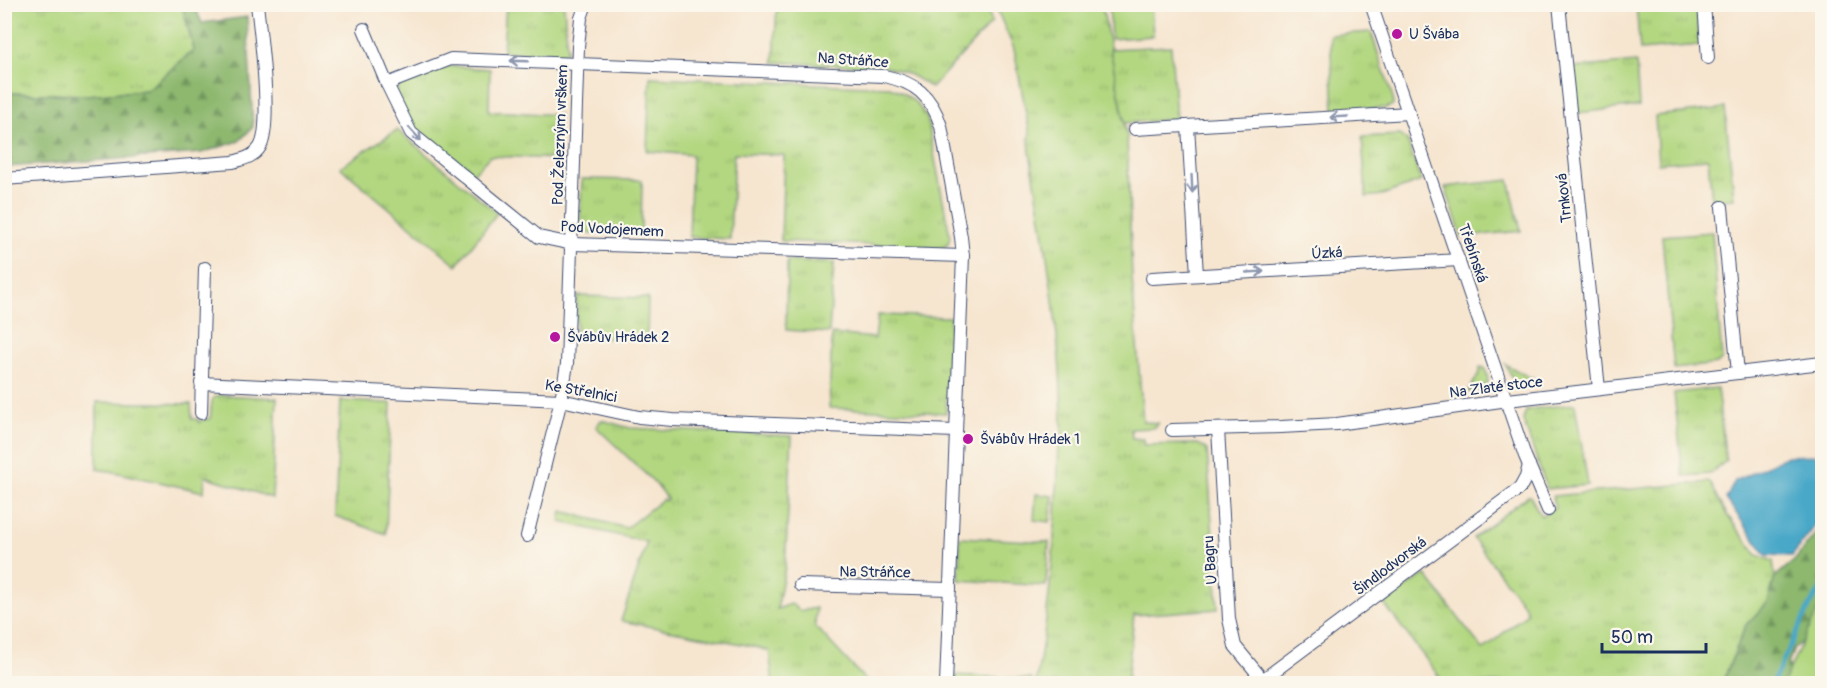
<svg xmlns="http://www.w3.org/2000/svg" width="1827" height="688" font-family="Pangolin,sans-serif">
  <defs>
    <pattern id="grass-tufts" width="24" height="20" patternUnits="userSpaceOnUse" patternTransform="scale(1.5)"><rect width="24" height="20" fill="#b2d780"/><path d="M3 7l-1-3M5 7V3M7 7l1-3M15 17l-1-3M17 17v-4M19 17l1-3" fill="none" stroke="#98b971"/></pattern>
    <pattern id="forest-firs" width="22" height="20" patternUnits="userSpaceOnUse" patternTransform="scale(1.5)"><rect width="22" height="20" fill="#8db86e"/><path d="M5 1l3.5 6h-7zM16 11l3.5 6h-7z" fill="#72965e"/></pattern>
  </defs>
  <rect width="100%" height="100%" fill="#fbf7ec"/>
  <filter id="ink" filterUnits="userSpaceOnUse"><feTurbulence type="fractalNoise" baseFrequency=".0167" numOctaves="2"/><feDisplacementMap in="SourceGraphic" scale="12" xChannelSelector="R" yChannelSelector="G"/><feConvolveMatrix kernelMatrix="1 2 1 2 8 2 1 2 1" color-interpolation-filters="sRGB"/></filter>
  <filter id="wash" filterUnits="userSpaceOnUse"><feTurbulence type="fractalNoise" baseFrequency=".008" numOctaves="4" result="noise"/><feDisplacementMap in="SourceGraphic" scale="24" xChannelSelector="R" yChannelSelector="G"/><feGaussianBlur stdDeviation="1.35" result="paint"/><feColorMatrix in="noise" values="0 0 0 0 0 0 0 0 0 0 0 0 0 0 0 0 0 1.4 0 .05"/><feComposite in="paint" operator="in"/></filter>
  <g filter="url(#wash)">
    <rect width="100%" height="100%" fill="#f6e5cf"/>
    <g fill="url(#grass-tufts)" stroke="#66836f" stroke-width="1.5">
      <path d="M506 4 564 5 567 51 562 55 503 52Z"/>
      <path d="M5 5H182L194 50 147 90 88 95 5 93Z"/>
      <path d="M777 5H986L992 22 931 88C916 77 903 70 885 67L774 62Z"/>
      <path d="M995 5H1102L1127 136 1132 278 1143 422 1158 423 1153 428 1131 429 1132 438 1143 439 1144 445 1198 444 1207 450 1218 609 1134 615 1127 683H1036C1051 603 1057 520 1059 439L1062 438C1063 344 1046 247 1030 152L1029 138 1030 135 1014 49Z"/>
      <path d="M1636 5H1697L1700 45 1640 50Z"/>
      <path d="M1371 32 1393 98V105L1386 108 1334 111 1330 35Z"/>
      <path d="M1171 46 1176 119 1125 123 1110 49Z"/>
      <path d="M1636 62 1639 106 1578 113 1573 68Z"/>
      <path d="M448 66 490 69 489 111 559 115 557 159 490 156 473 174 414 129 396 94 400 82Z"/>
      <path d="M650 77 890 87C908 94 917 102 927 118L950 236 948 244 943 248 781 241 784 155 734 153 730 239 689 237 692 155 647 151Z"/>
      <path d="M1725 108 1734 198 1712 200 1708 159 1658 163 1655 116Z"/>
      <path d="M397 130 497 213 457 265 340 167Z"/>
      <path d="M1400 135 1407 140 1421 181 1382 195 1366 197 1362 137Z"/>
      <path d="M582 179 642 180 641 233H587L582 230 580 219Z"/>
      <path d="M1509 180 1521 231 1462 237 1445 187Z"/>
      <path d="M1712 232 1722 359 1717 364 1674 369 1662 236Z"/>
      <path d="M787 261 834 263 829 333 786 330Z"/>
      <path d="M577 296 648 298 647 340 576 337Z"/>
      <path d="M878 315 950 317 946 413 829 408 832 334 875 338Z"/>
      <path d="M1505 364 1540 383 1516 384Z"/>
      <path d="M1480 367 1485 368C1487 373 1488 377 1488 383L1480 390 1468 392 1480 372Z"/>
      <path d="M1717 388 1726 461 1710 474 1683 476 1674 393Z"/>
      <path d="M223 395 277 398 272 498 205 476 204 492 110 471 101 470 97 468V402L191 404 192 419H198V422L200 423 201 420 210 419 212 400 216 396Z"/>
      <path d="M340 401 391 403 386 534 335 516Z"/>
      <path d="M1575 404 1588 485 1547 489 1523 420 1526 411 1531 409Z"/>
      <path d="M601 420 630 428 792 436 785 567 777 609 791 604 801 611 816 608 815 626 868 683H773L769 651 752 646 621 621 647 542 560 522 562 511 626 528 663 499 665 501 667 499 655 483 596 427Z"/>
      <path d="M1710 482 1727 515 1757 555 1773 561 1775 577 1768 602 1746 625 1722 683H1444L1384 604 1425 574 1483 650 1527 613 1526 608 1473 538 1528 496H1530L1541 516 1555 508 1553 496Z"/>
      <path d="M960 537 1049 542 1046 586 959 580Z"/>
      <path d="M955 675 1032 679 1031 683H954Z"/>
    </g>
    <g fill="url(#forest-firs)" stroke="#547466" stroke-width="1.5">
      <path d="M182 5H194L202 23 247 17 253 127 239 141 201 153 5 167V93L88 95 147 90 194 50Z"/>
      <path d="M1822 525V610L1810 637 1794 648 1788 664 1795 678 1792 683 1722 684 1746 625 1768 602 1775 577 1795 560Z"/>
    </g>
    <g fill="#b2d780" stroke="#66836f" stroke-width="1.5">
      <path d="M1109 5H1151L1153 36 1111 39Z"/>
      <path d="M1036 494 1053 496 1050 522 1034 520Z"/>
      <path d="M1822 602V683H1783Z"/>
    </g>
    <path fill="#49a8c8" stroke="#326c93" stroke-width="1.5" d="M1821 455 1822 457V517L1792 556 1766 555 1726 499 1735 481 1787 456Z"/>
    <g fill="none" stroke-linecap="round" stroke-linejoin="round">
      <path stroke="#49a8c8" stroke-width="4.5" d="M1772 684 1810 605 1822 587"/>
    </g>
  </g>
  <g filter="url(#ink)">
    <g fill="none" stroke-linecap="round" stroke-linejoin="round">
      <defs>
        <g id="street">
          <path d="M1371 4 1525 456 1548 510"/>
          <path d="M1559 4 1599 389"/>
          <path d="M1704 4 1708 58"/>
          <path d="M364 29 387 84 411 133 539 237 572 244 963 256"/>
          <path d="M387 84 451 59 884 76C915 82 931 95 941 126L961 237 963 256 946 684"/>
          <path d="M1188 126 1197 275"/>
          <path d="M1135 129 1409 113"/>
          <path d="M4 179 233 162C243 159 254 157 260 147 273 126 260 32 257 4"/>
          <path d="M1722 207 1738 373"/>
          <path d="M1152 278 1459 260"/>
          <path d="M201 383 561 400 639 417 673 420 955 431"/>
          <path d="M201 413 205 268"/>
          <path d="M1218 429 1229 619 1235 646 1262 679"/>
          <path d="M1172 430 1281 427 1337 424 1508 400 1822 363"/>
          <path d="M527 536 561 400 567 364 578 47 581 18 586 4"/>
          <path d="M800 585 950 589"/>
          <path d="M1257 684 1520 488 1526 477 1529 465"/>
        </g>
      </defs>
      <use href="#street" stroke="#3c4a6f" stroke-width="14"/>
      <use href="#street" stroke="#fff" stroke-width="12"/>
    </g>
    <defs><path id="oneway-shaft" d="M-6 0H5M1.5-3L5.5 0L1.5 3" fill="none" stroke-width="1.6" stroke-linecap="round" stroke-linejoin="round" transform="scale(1.5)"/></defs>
    <g stroke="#8d97ae">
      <use href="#oneway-shaft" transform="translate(519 61) rotate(-178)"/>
      <use href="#oneway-shaft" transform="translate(1339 117) rotate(177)"/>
      <use href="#oneway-shaft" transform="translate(415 134) rotate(47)"/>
      <use href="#oneway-shaft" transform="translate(1192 184) rotate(87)"/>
      <use href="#oneway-shaft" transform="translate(1255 272) rotate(-3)"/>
    </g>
  </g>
  <g fill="#b5179e" stroke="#fbf7ec" stroke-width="2">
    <circle cx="1397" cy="34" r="6"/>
    <circle cx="555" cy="337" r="6"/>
    <circle cx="968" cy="439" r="6"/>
  </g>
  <g text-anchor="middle" stroke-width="4.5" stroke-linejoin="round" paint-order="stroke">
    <g font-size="15" fill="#1b2f5e" stroke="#fbf7ec" text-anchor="start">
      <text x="1409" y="39">U Švába</text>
      <text x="567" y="342">Švábův Hrádek 2</text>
      <text x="980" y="444">Švábův Hrádek 1</text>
    </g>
    <g font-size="15" fill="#1b2f5e" stroke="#fbf7ec">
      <text transform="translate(853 60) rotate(4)" y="5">Na Stráňce</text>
      <text transform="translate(560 135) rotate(-88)" y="5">Pod Železným vrškem</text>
      <text transform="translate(1564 198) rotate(-96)" y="5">Trnková</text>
      <text transform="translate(612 229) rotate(3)" y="5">Pod Vodojemem</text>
      <text transform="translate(1327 253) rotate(-3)" y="5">Úzká</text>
      <text transform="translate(1473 253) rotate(71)" y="5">Třebínská</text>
      <text transform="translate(1496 387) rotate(-7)" y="5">Na Zlaté stoce</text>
      <text transform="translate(581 391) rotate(10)" y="5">Ke Střelnici</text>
      <text transform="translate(1210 560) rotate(-94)" y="5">U Bagru</text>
      <text transform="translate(1390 566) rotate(-37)" y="5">Šindlodvorská</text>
      <text transform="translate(875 572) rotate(1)" y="5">Na Stráňce</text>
    </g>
  </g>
  <rect width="1827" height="688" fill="none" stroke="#fbf7ec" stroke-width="24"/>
  <path d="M1602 643v9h104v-9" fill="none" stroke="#1b2f5e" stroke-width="3"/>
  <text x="1611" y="643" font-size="18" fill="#1b2f5e" stroke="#fbf7ec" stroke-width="4.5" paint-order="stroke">50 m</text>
</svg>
